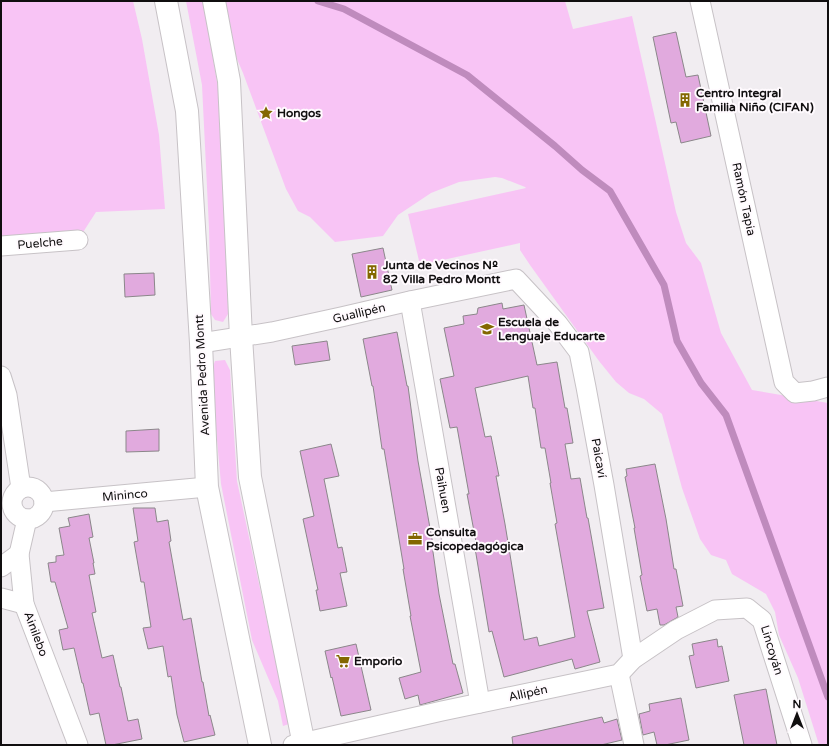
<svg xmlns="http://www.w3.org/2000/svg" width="829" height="746" font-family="'Varela Round',sans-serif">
  <rect width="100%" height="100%" fill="#f1edf1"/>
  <g fill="#f8c4f5">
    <path d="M1 1H133L142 39 159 135 165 209 96 212 78 240 1 246Z"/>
    <path d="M186 1H203L224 123 228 314 223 322 215 320 211 314 209 228 202 85Z"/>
    <path d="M217 1H565L573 29 632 16 676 212 686 243 701 263 721 333 752 390 828 403V745H819L798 678 779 635 775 612 766 594 732 574 726 560 711 555 700 539 682 488 662 414 644 399 629 393 616 382 599 361 530 265 520 250V243L420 265 408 214 526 188 525 187 502 178 495 177 459 182 431 193 398 215 383 236 335 242 310 217 298 211 286 189 243 73 225 31Z"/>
    <path d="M225 360 230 370 237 481 289 724 283 726 278 701 252 640 221 484 211 373 215 361Z"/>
  </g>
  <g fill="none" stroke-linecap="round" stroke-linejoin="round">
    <path stroke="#bf8bbd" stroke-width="7" d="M318 1 344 9 467 75 555 146 582 170 610 191 664 285 677 341 701 383 726 415 828 697"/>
  </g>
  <g fill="#e1aade" stroke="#8b878a" fill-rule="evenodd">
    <path d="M676 32 686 77 698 75 711 136 681 143 676 122 671 123 653 37Z"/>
    <path d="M383 248 392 290 361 297 352 254Z"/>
    <path d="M154 273 155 295 125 297 124 274Z"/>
    <path d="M502 303 503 309 524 305 537 365 557 362 565 408H567L573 443 565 444 571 479 580 478 587 518H588L604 608 587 611 600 662 575 669 572 659 504 677 492 631 489 632 474 542H476L467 494H469L457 427 450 428 440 379 454 376 444 328 464 324 463 316 477 314 478 308ZM528 376 533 408H535L541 448H545L551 483H550L557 523 555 524 575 637 539 646 537 637 524 640 505 524 496 476H499L491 436 485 437 475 388Z"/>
    <path d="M397 332 407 386H408L418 461 430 528 433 545H432L439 594 453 664H455L463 693 420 705 418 695 405 699 399 678 421 672 410 616H411L403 569H404L384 449H382L373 386H372L363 339Z"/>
    <path d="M327 341 330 360 295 365 292 346Z"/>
    <path d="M159 429V451L126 452V431Z"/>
    <path d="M331 444 339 476 324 479 338 548 342 547 347 572 340 573 347 606 320 611 316 590H318L303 519 314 516 300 451Z"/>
    <path d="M655 464 666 519 674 569H676L683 606 676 607 678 617 664 625H660L657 609 647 611 640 576 642 575 634 528H635L625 477 627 476 626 469Z"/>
    <path d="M133 508H155L157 522 168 520 171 541 169 542 183 620 191 618 202 682H203L209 716 210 715 215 735 184 742 177 715 171 676 168 677 163 646 148 649 143 628 151 627 144 582H141L134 542 138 541Z"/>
    <path d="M89 514 93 537 89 538 94 563H93L95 574 89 575 96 612 92 613 102 658 113 655 120 687H121L128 721 138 719 142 739 112 745H106L99 713 90 715 83 683H82L74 648 63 650 59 630 68 628 55 582H51L48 563 56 562V556L64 555 59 528 70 526 68 518Z"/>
    <path d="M717 639 718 647 722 646 729 681 696 688 689 656 694 655 692 644Z"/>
    <path d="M356 644 371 710 341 716 332 677 331 678 325 651Z"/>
    <path d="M766 689 777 745H744L734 695Z"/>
    <path d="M681 698 689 740 665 745H657L654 732 643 735 639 714 650 711 649 704Z"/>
    <path d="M602 717 604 723 617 719 622 740 601 745H513L512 737Z"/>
  </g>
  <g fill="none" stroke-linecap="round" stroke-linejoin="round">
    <defs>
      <g id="street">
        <path d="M700 1 784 382 795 393 813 391 828 387"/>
        <path d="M1 246 78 240"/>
        <path d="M410 301 480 703"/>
        <path d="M201 343 272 332 341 317 410 301 516 279 558 324 579 352 586 387 604 485 633 659"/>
        <path d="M1 376 7 395 21 488"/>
        <circle cx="28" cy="503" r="16"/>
        <path d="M44 502 207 487"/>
        <path d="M27 519 19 554 24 604 78 745"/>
        <path d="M1 567 19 554"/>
        <path d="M1 598 24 604"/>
        <path d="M619 674 634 745"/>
        <path d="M293 745 442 711 619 674 633 659 676 630 715 610 747 608 762 620 802 745"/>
      </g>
      <g id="secondary">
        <path d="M166 1 187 111 201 343 207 487 260 745"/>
        <path d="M214 1 229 81 241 337 250 477 304 745"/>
      </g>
    </defs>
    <use href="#street" stroke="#c7c2c6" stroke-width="21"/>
    <use href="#secondary" stroke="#c7c2c6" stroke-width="24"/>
    <use href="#street" stroke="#fff" stroke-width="19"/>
    <use href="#secondary" stroke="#fff" stroke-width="22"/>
  </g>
  <defs>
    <symbol id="building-bare" viewBox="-9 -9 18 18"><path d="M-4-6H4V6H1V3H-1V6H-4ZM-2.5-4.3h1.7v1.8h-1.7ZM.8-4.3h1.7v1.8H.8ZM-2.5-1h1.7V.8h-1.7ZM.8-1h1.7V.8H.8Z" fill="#836700" stroke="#fffafe" stroke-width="2.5" paint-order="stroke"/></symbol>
    <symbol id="sight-bare" viewBox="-9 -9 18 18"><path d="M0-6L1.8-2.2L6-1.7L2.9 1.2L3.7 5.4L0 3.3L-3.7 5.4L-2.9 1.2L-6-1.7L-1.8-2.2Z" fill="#836700" stroke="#fffafe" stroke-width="2.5" paint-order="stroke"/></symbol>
    <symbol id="school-bare" viewBox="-9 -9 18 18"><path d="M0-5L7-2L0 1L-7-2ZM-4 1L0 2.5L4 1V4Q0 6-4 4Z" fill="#836700" stroke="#fffafe" stroke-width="2.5" paint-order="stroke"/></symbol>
    <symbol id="office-bare" viewBox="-9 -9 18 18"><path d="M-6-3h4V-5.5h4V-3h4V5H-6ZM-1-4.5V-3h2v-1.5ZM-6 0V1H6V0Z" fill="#836700" stroke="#fffafe" stroke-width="2.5" paint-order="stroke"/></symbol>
    <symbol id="supermarket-bare" viewBox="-9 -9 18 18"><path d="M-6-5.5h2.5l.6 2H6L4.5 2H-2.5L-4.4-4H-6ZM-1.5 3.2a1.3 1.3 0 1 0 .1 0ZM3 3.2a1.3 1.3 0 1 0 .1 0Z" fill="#836700" stroke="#fffafe" stroke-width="2.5" paint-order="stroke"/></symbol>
  </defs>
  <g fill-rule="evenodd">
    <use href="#building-bare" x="675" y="90" width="20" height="20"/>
    <use href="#sight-bare" x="256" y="103" width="20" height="20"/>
    <use href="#building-bare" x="362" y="262" width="20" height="20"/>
    <use href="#school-bare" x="477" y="319" width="20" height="20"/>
    <use href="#office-bare" x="405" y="529" width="20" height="20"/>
    <use href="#supermarket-bare" x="333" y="651" width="20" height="20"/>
  </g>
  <g text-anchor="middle" stroke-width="4" stroke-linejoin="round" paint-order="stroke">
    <g font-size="12" font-weight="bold" fill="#100e0f" stroke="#fffafe" text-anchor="start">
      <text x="696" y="97">Centro Integral<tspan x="696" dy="14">Familia Niño (CIFAN)</tspan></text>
      <text x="277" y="117">Hongos</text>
      <text x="383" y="269">Junta de Vecinos Nº<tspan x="383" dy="14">82 Villa Pedro Montt</tspan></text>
      <text x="498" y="326">Escuela de<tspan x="498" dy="14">Lenguaje Educarte</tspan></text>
      <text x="426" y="536">Consulta<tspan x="426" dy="14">Psicopedagógica</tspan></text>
      <text x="354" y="665">Emporio</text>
    </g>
    <g font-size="12" fill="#100e0f" stroke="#fffafe">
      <text transform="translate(744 199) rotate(78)" y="4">Ramón Tapia</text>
      <text transform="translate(40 243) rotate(-5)" y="4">Puelche</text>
      <text transform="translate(359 313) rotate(-13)" y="4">Guallipén</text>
      <text transform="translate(202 375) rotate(-93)" y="4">Avenida Pedro Montt</text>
      <text transform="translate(599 458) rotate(80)" y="4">Paicaví</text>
      <text transform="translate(443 490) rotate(80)" y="4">Paihuen</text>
      <text transform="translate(125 495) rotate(-5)" y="4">Mininco</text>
      <text transform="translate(36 634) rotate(69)" y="4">Ainilebo</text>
      <text transform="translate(772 650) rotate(73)" y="4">Lincoyán</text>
      <text transform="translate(528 693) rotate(-12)" y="4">Allipén</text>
    </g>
  </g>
  <rect width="829" height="746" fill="none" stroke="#100e0f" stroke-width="4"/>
  <g transform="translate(797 714)" stroke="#fffafe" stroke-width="3" paint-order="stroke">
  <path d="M0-3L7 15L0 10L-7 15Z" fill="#100e0f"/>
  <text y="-6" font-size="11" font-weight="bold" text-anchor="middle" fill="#100e0f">N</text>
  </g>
</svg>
